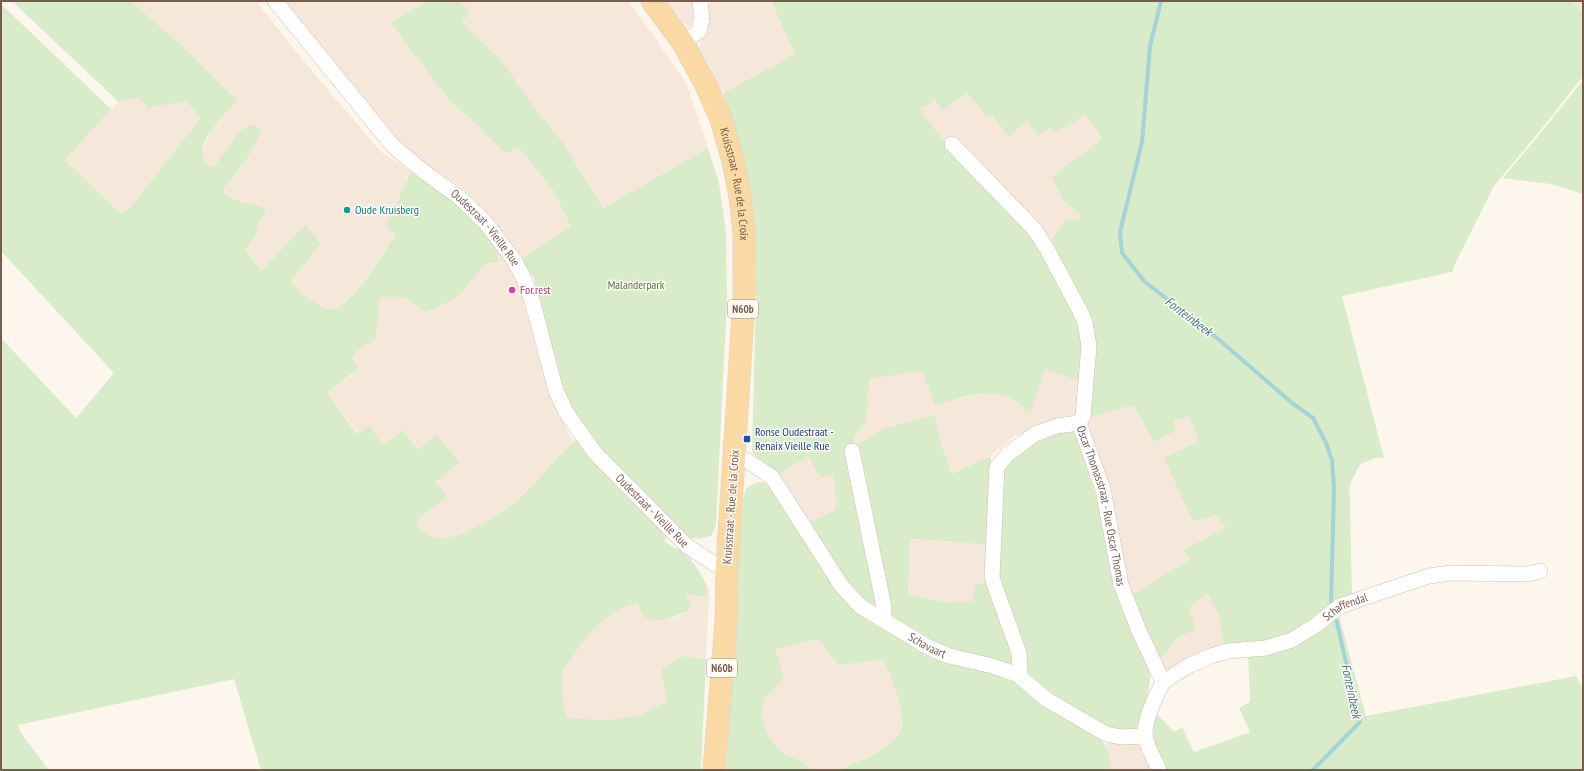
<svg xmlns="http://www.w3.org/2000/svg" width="1584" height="771" font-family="'PT Sans Narrow',sans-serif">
  <rect width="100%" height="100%" fill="#fdf6ec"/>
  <g fill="#f5e8da">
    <path d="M131 1H256L301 58 381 152 411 171 407 178 396 234 355 294 337 308H324L314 303 296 288 291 281 321 243 305 225 261 271 246 248 255 236 261 206 241 202 224 194V188L244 164 228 149 216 164 209 167 205 163 202 154 210 131 238 101 194 57Z"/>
    <path d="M281 1H428L390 24 452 102 479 126 519 148 554 191 572 227 521 259 495 224 463 188 402 148Z"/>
    <path d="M459 1H628L637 12 687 85 708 148 603 208 563 143 531 103 500 58 474 35 462 22 470 13Z"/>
    <path d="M666 1H692L694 20 690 26 683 23Z"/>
    <path d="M714 1H771L795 54 723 93 710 66 699 48 704 31 705 6Z"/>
    <path d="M1572 1H1583V14Z"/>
    <path d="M967 93 987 117 992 113 1027 120 1051 126 1055 132 1070 125 1085 114 1102 140 1064 201 1081 215 1080 218 1072 219 1061 223 1060 229 1049 245 948 145 933 129 920 109 935 100 942 111Z"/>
    <path d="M139 97 148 108 186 101 201 118 129 209 121 214 65 160 111 109 119 102Z"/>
    <path d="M499 250 519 285 549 394 573 442 535 482 505 511 487 522 456 536 449 538H436L426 534 418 526V519L448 496 435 482 460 463 418 450 382 445 358 434 327 393 359 369 352 359 353 356 357 350 376 340 380 296H394L411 300H453L465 289 485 264H492Z"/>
    <path d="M1044 369 1083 383 1080 414 1029 430 1013 437 991 456 952 474 940 441 935 415 885 428 854 446V436L866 423 868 379 922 371 935 404 985 393H996L1011 398 1029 413Z"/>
    <path d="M1133 405 1143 425 1174 421 1189 416 1199 441 1164 459 1204 519 1216 513 1226 527 1183 550 1191 559 1129 596 1086 430 1088 418Z"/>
    <path d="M808 455 833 473 837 503 832 512 805 524 775 477Z"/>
    <path d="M910 537 990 545V583L973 601 943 602 908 594Z"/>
    <path d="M709 591 706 659 681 656 662 668 661 674 667 701 639 716 605 720 567 718 562 698V672L590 632 614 612 637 602 672 619 690 611 691 606 686 593 696 596H705Z"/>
    <path d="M1207 593 1219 616 1225 649 1163 677 1155 661 1167 654 1172 643 1176 639 1196 629 1189 608Z"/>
    <path d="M818 639 838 665 884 660 896 690 902 716 901 729 892 743 861 761 838 770H814L802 761 785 755 769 738 761 714 765 697 783 679 774 649Z"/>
    <path d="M1116 740 1138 742 1146 748 1152 770H1111L1106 744Z"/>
  </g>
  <g fill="#d8ecc9">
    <path d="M13 1H131L194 57 238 101C225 115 187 147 209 167L216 164 239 131 251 125 257 126 261 130C251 155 241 168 224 188V194L241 202 261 206 266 212 258 224 255 236 246 249 261 271 305 225 321 243 291 281C296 288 302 293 308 298 316 304 326 311 336 308 355 302 384 251 396 234L386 227 411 171 420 173 482 227 499 250 498 262 485 264 465 289 453 300 425 312C408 297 403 296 380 297L376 340C367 345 355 349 352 359L359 368 327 393 357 434 370 426 382 445 403 430 418 450 436 435 460 463 435 482 448 496 418 519V526C438 546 453 538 475 527 485 521 495 518 504 511 533 489 555 457 582 434L564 393 545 330 534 278 521 259 571 227 554 191 519 148 505 153 479 126 451 102 390 23 428 1H459L470 13 462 22 474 35 500 58 531 103 563 143 603 208 708 148 719 183 726 231 727 299 716 524 712 535C694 543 686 537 670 528L664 541 676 549 682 550C686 556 691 559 695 565 701 573 705 582 709 591L705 596H696L686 593 691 606 689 611C671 617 664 624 644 617L637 602 614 612 590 632 562 672V698L567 718 605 720 639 716 667 701 661 674 662 668 681 656 706 659 701 770H261L234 679 18 725 21 733 49 770H1V338L76 418 114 373 1 251V4L111 109 65 160 121 214 129 209 201 118 186 101 148 108 139 97 119 102 18 7Z"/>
    <path d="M771 1H1572L1583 14V76L1547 122 1494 186 1454 266 1452 272 1342 296 1384 458H1375L1360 464 1350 484 1349 497 1350 498 1352 598 1343 601C1322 615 1296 639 1271 644 1256 648 1240 648 1225 649L1219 616 1207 593 1189 608 1196 629 1176 639 1172 643 1167 654 1154 661 1129 596 1191 559 1183 550 1226 527 1216 514 1204 519 1192 520 1164 458 1199 441 1189 416 1174 421 1175 431 1154 442 1133 405 1088 418C1086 392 1094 367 1091 341 1088 311 1066 281 1052 254L1049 245 1063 221 1080 218 1081 215 1064 201 1052 177 1102 139 1085 114 1070 125 1055 132 1051 127 1039 135 1027 120 1009 137 992 114 987 117 967 93 942 111 935 100 920 109 934 129 1029 230 1039 243 1071 300 1084 329 1086 345 1083 383 1045 369 1030 414C1024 409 1017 401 1010 398 986 387 959 399 935 405L922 371 869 379 866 423 854 436V446L885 428 935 415 940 441 952 474 991 456 990 476V545L910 538 908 594 943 602 973 601 975 585 990 583 989 590 991 598H1002L994 573 999 475C1000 470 1001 465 1004 461 1013 448 1055 420 1071 430 1075 433 1077 439 1080 443L1101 513 1116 586 1125 614 1150 674C1150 692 1144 714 1136 729 1123 737 1107 727 1094 723L1097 738C1109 742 1109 759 1111 770H838C856 763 894 749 901 729 907 712 890 676 884 660L838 665 818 639 775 649 784 679 765 697 761 714 769 738 785 755 802 761 814 770H726L742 507 745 491C751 483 757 481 766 483L798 527 832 512 837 503 833 474 821 478 808 456 775 477 752 452 756 291 753 204 739 141 723 93 795 54Z"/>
    <path d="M1583 80V194L1551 184 1503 178 1549 123Z"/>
    <path d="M1338 612 1366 716 1576 676 1583 688V770H1162C1152 747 1148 737 1154 711L1174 732 1182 727 1194 752 1250 732 1239 708 1250 702 1248 652Z"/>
  </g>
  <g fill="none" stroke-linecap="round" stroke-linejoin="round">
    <g stroke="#a5d3da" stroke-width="4">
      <path d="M1161 1 1150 46 1142 142 1120 232 1122 253 1145 282 1210 332 1292 403 1313 418 1326 443 1332 460 1334 488 1331 604"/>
      <path d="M1313 770 1360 722 1336 619"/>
    </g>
    <defs>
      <g id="minor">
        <path id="s1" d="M275 1 393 146 423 171 459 197 486 223 514 260 523 277 532 300 556 391 566 412 595 453 687 546 715 564 727 566"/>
        <path d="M683 43 699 31 702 18 700 1"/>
        <path id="s2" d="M952 144 1035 230 1047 249 1080 311 1085 323 1089 346 1083 416 1079 423 1103 489 1121 585 1139 631 1163 682"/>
        <path d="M852 451 884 607V613L881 619"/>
        <path id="s3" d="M735 457 746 460 772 477 841 585 860 606 928 647 949 656 993 666 1018 675 1046 699 1106 734 1121 737 1145 736"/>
        <path d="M1018 675 1020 668 1019 653 992 578 997 467 1008 454 1035 434 1057 426 1079 423"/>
        <path id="s4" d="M1163 682 1190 665 1211 656 1228 651 1266 648 1292 640 1316 625 1340 606 1429 576 1451 573 1528 574 1540 571"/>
        <path d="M1159 770C1155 761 1146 745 1145 735 1144 720 1156 696 1163 682"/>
      </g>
      <g id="primary">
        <path id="s5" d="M652 1 683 43 705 83 721 119 733 161 740 196 744 233V300L727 566 726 623 714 770"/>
      </g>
    </defs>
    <use href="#minor" stroke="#d1beb0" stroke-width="16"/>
    <use href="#primary" stroke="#dad1cd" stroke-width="23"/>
    <use href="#minor" stroke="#fff" stroke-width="15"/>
    <use href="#primary" stroke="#fbd9a5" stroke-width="22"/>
  </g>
  <circle fill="#0f9aa8" stroke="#fffaf3" stroke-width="1.5" cx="347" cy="210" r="4"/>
  <circle fill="#d1479c" stroke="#fffaf3" stroke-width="1.5" cx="512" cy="290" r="4"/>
  <rect fill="#1a4fb4" stroke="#fffaf3" stroke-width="1.5" x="743" y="435" width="8" height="8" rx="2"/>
  <g text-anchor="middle" stroke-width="3" stroke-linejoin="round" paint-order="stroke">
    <g fill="#fffaf3" stroke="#a28b7f" stroke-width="1">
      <rect x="728" y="300" width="30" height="18" rx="3"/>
      <rect x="707" y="659" width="30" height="18" rx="3"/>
    </g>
    <g font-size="11" font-weight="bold" fill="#7a5c4d">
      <text x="743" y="313">N60b</text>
      <text x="722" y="672">N60b</text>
    </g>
    <g font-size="12" fill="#7a5c4d" stroke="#fffaf3">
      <text dy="4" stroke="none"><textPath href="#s5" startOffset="204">Kruisstraat - Rue de la Croix</textPath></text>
      <text dy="4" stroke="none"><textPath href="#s1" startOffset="311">Oudestraat - Vieille Rue</textPath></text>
      <text dy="4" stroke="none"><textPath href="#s2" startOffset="413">Oscar Thomasstraat - Rue Oscar Thomas</textPath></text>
      <text transform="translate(731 507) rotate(-86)" y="4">Kruisstraat - Rue de la Croix</text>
      <text dy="4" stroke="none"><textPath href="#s1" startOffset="647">Oudestraat - Vieille Rue</textPath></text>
      <text dy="4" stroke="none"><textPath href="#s4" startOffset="201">Schaffendal</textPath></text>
      <text dy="4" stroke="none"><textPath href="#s3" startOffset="277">Schavaart</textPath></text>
    </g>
    <g font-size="12" fill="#0d838f" stroke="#fffaf3" text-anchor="start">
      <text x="355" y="214">Oude Kruisberg</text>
    </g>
    <g font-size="12" fill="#537a41" stroke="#fffaf3">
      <text x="636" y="289">Malanderpark</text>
    </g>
    <g font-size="12" fill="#b23c85" stroke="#fffaf3" text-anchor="start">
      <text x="520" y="294">For.rest</text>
    </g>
    <g font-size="12" fill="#164399" stroke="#fffaf3" text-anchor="start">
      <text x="755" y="436">Ronse Oudestraat -<tspan x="755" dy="14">Renaix Vieille Rue</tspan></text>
    </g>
    <g font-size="13" font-style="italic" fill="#437c86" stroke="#fffaf3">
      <text transform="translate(1189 316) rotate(37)" y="5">Fonteinbeek</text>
      <text transform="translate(1352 691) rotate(78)" y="5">Fonteinbeek</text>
    </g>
  </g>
  <rect width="1584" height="771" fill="none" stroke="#7a5c4d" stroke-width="4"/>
</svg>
